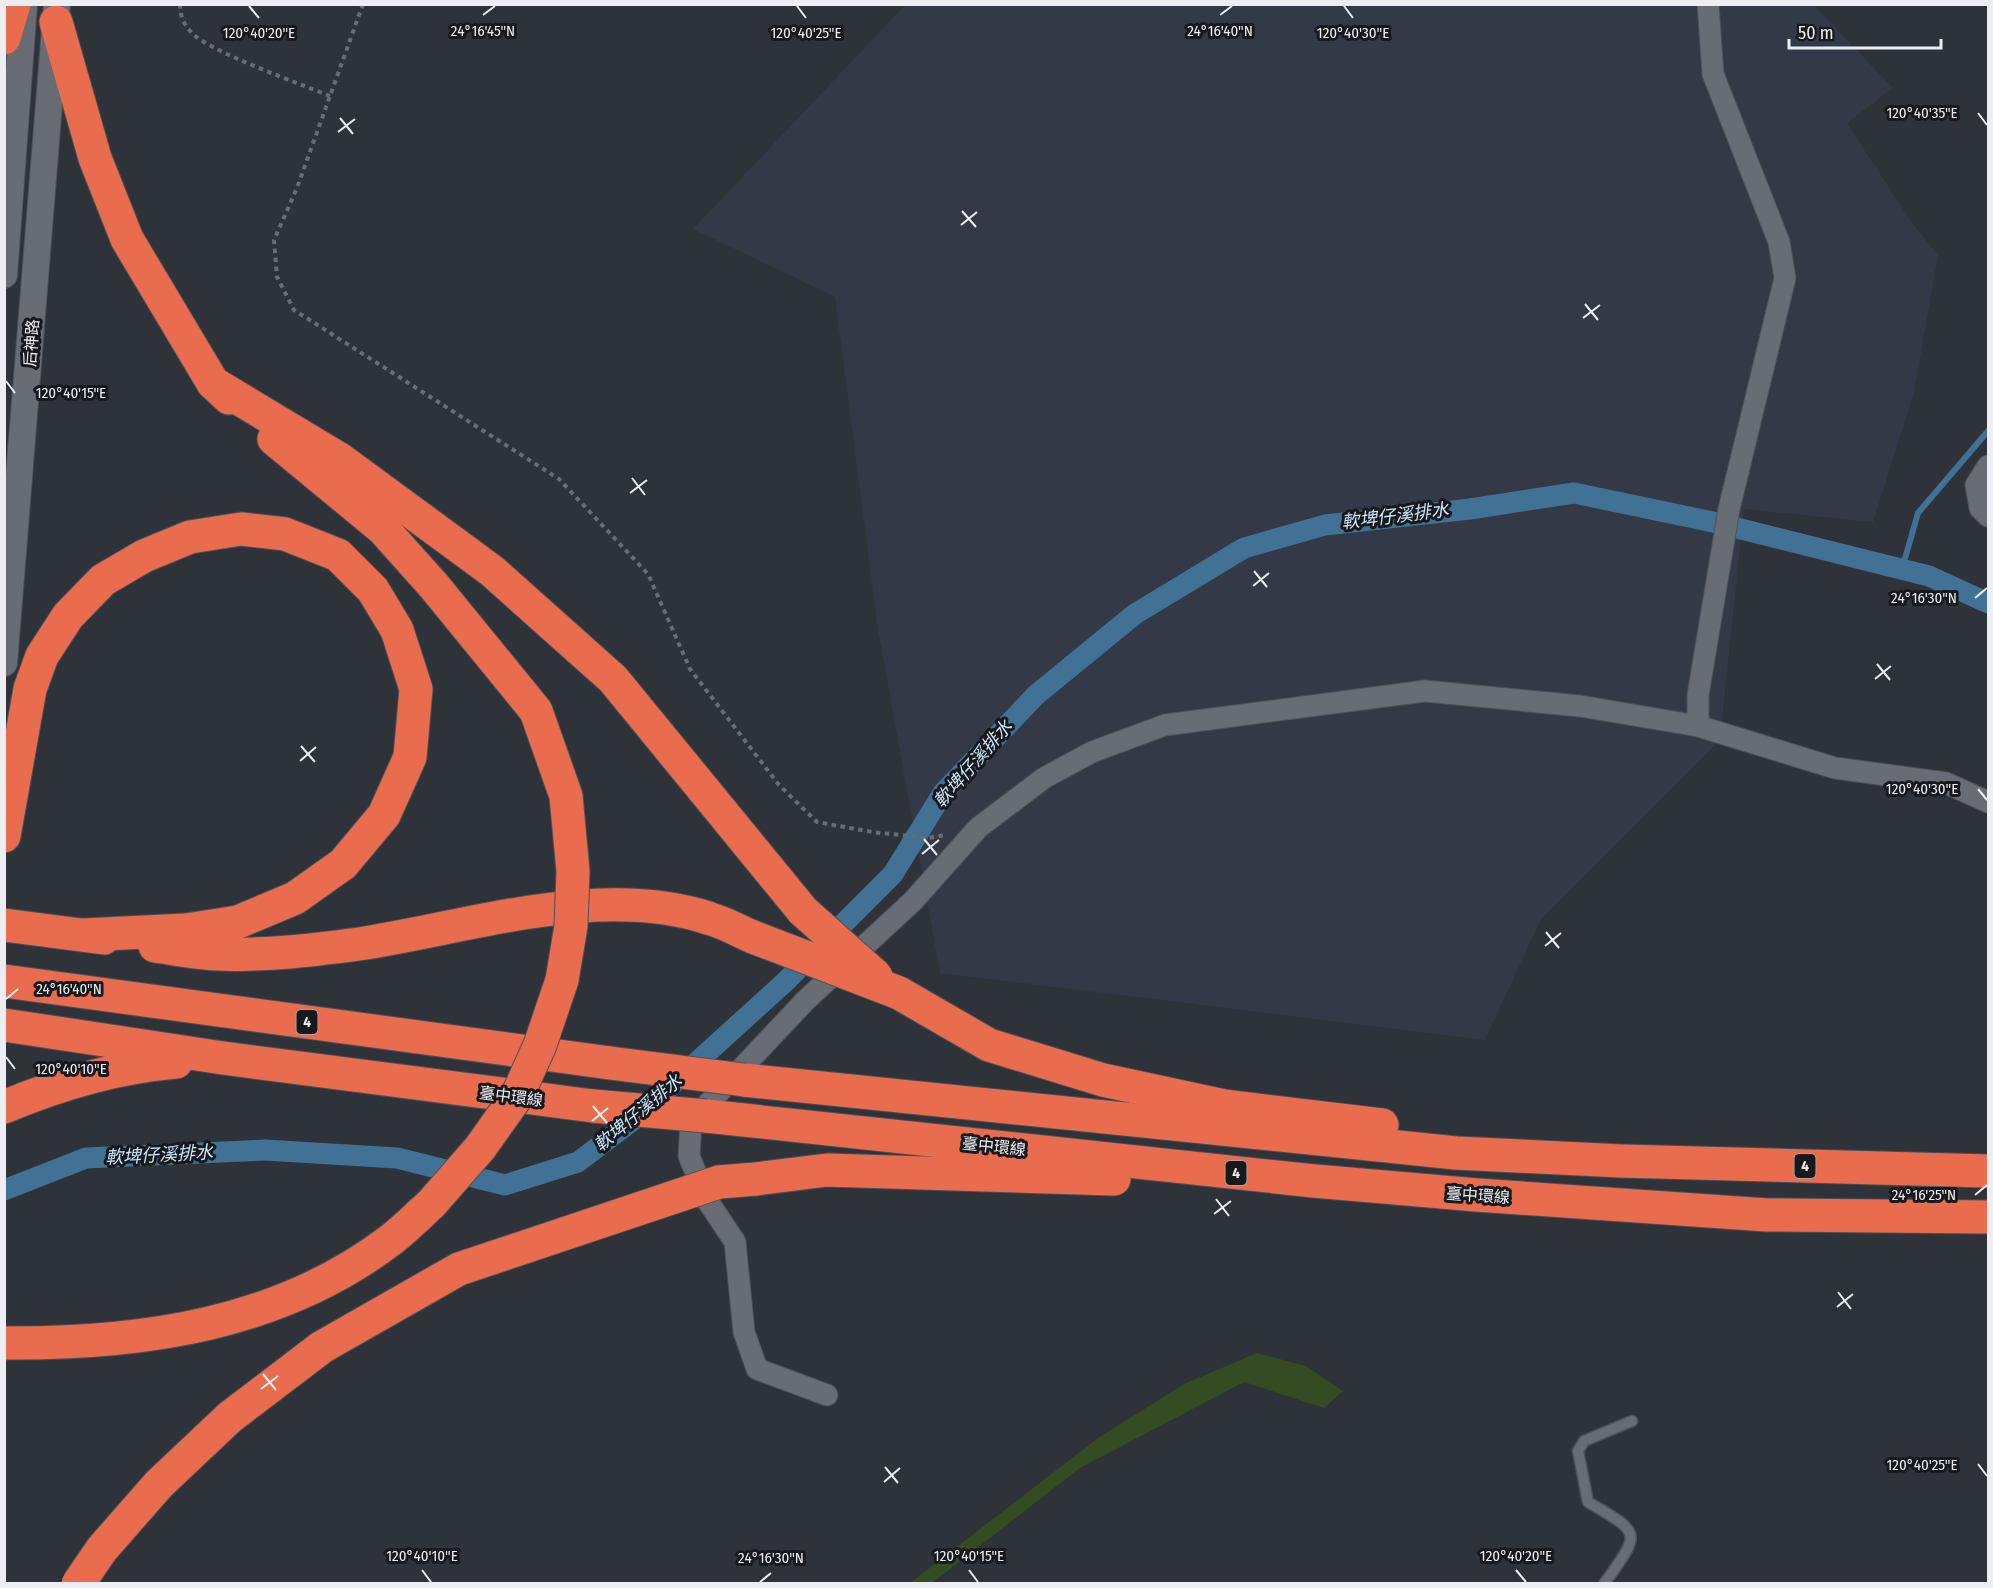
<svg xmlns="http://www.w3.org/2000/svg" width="1993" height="1588" font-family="'Fira Sans Condensed','Noto Sans TC',sans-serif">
  <rect width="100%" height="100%" fill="#2e3239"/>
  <path fill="#333946" d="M1813 4 1893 88 1847 123 1912 223 1938 255 1914 393 1873 522 1744 509 1720 740 1541 919 1485 1040 940 973 878 630 835 297 693 229 905 5Z"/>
  <path fill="#354b21" d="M1257 1353 1306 1366 1343 1391 1324 1408 1244 1382 1080 1468 932 1583H910L1098 1438 1184 1384Z"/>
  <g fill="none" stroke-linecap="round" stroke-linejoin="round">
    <path stroke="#417195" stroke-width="6" d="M1902 569 1918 513 1988 431"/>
    <path stroke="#417195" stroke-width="21" d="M4 1190 86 1158 265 1150 397 1158 505 1185 578 1162 632 1121 785 982 893 874 943 793 1036 695 1135 614 1244 548 1325 525 1470 509 1574 493 1713 522 1929 576 1988 603"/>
    <defs>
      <path id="service" d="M1604 1584C1641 1532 1643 1534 1588 1502L1578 1451 1584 1441 1632 1421"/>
      <g id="minor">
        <path d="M1988 466 1976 485 1980 508 1988 516"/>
        <path d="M1698 726V695L1729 509 1785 278 1779 242 1713 74 1708 4"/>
        <path d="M827 1395 757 1369 744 1332 735 1242 707 1200 689 1156 691 1122 806 1000 913 901 978 828 1044 778 1092 752 1165 725 1425 691 1580 706 1698 726 1835 768 1946 783 1988 802"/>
      </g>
      <g id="tertiary">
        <path d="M4 275 24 4"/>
        <path d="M4 663 57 4"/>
      </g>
      <g id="motorway">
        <path d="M56 22 95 158 127 239 213 383 229 398"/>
        <path d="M4 38 14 4"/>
        <path d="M213 383 341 460 492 571 613 679 803 911"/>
        <path d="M274 439 383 529 434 586"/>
        <path d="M4 836 30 689 42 656 68 616 103 580 144 556 190 537 241 529 285 534 338 555 373 590 397 630 416 689 410 757 384 815 343 864 295 898 238 922 186 930 84 935"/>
        <path d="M4 925 104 938"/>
        <path d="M155 946C176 949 197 953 218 954 265 956 314 950 359 944 470 927 601 882 711 919 725 923 739 931 753 937"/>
        <path d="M4 981 610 1063"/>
        <path d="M899 993 989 1045 1103 1080 1224 1106 1382 1125"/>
        <path d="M4 1025 223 1058 593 1106"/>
        <path d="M744 1080 1456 1153 1621 1161 1988 1171"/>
        <path d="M4 1107C59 1084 117 1067 176 1062"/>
        <path d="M706 1116 1314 1181 1477 1195 1767 1215 1988 1217"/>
        <path d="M756 1179 827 1170 1114 1179"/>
        <path d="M4 1343C141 1344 280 1325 392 1239 406 1228 419 1215 432 1203"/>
      </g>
    </defs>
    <use href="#service" stroke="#4e5057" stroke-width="13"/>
    <use href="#minor" stroke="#4e5057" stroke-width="23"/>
    <use href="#tertiary" stroke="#4e5057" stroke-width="28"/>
    <use href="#motorway" stroke="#4e5057" stroke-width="35"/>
    <g stroke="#696c73" stroke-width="4" stroke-dasharray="4.5 4.5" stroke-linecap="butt">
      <path d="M180 4C180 16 184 25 192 33 208 51 303 85 330 96"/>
      <path d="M363 4 297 188 274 240 277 277 294 310 559 479 648 574 690 669 779 785 817 822 872 832 928 838 945 835"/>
    </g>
    <use href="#service" stroke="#686c75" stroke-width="10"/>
    <use href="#minor" stroke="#686c75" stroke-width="21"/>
    <use href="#tertiary" stroke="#686c75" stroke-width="26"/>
    <use href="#motorway" stroke="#e96c4e" stroke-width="33"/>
    <defs>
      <g id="motorway-bridge">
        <path d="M803 911 876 976"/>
        <path d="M753 937 899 993"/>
        <path d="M610 1063 744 1080"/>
        <path d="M593 1106 706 1116"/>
        <path d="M432 1203 480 1148 517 1096 540 1045 562 980 571 926 573 871 566 796 536 711 434 586"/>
        <path d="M78 1584 102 1549 159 1484 230 1417 322 1347 459 1269 719 1182 756 1179"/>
      </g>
    </defs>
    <use href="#motorway-bridge" stroke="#4e5057" stroke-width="35" stroke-linecap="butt"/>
    <use href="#motorway-bridge" stroke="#e96c4e" stroke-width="33"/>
  </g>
  <path fill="none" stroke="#eceef3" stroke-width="2" d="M249 6 259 18M797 6 806 18M1344 6 1353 18M483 15 495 6M1220 15 1232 6M1978 113 1987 125M340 118 353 134M338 132 355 119M962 211 976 227M961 225 977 212M1585 304 1598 320M1583 318 1600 305M6 381 15 393M632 478 645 495M630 493 647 480M1254 571 1267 587M1253 586 1269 573M1975 598 1987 588M1877 664 1890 680M1875 679 1891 666M301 746 315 762M300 761 316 747M1978 789 1987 800M924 839 937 855M922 854 939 840M1546 932 1559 948M1545 946 1561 933M6 999 18 989M6 1057 15 1069M593 1106 607 1123M592 1121 608 1108M1975 1195 1987 1185M1216 1199 1229 1216M1214 1214 1231 1201M1838 1292 1851 1309M1837 1307 1853 1294M263 1374 276 1390M261 1389 278 1376M1978 1464 1987 1476M885 1467 898 1483M884 1482 900 1468M422 1570 431 1582M969 1570 978 1582M1516 1570 1526 1582M760 1582 771 1573"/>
  <g text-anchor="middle" stroke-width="6" stroke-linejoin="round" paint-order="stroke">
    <g fill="#18191d" stroke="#acaeb3" stroke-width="1.5">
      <rect x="296.5" y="1010" width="21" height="24" rx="4.5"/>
      <rect x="1794.5" y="1154" width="21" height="24" rx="4.5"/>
      <rect x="1225.5" y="1161" width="21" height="24" rx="4.5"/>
    </g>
    <g font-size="15" font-weight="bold" fill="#eceef3">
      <text x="307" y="1027">4</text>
      <text x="1805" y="1171">4</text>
      <text x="1236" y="1178">4</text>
    </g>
    <g font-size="16" fill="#eceef3" stroke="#18191d">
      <text transform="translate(31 343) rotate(-86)" y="6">后神路</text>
      <text transform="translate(511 1096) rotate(7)" y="6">臺中環線</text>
      <text transform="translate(994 1146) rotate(6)" y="6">臺中環線</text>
      <text transform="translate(1478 1195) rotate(4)" y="6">臺中環線</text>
    </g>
    <g font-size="18" font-style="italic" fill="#cbe6fd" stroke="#18191d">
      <text transform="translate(1395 516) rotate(-7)" y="6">軟埤仔溪排水</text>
      <text transform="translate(973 764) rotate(-49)" y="6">軟埤仔溪排水</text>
      <text transform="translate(638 1113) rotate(-40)" y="6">軟埤仔溪排水</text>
      <text transform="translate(159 1155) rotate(-3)" y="6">軟埤仔溪排水</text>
    </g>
  </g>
  <g font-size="15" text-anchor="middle" fill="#eceef3" stroke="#18191d" stroke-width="6" stroke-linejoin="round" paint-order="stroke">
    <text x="483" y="36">24°16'45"N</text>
    <text x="1220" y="36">24°16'40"N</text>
    <text x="259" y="38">120°40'20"E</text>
    <text x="806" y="38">120°40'25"E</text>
    <text x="1353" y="38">120°40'30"E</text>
    <text x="1922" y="118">120°40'35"E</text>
    <text x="71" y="398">120°40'15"E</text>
    <text x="1924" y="603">24°16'30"N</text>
    <text x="1922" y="794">120°40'30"E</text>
    <text x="69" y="994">24°16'40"N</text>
    <text x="71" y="1074">120°40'10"E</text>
    <text x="1924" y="1200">24°16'25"N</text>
    <text x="1922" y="1470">120°40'25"E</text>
    <text x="422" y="1561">120°40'10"E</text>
    <text x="969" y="1561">120°40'15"E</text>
    <text x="1516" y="1561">120°40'20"E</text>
    <text x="771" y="1563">24°16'30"N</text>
  </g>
  <rect width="1993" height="1588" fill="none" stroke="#eceef3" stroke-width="12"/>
  <path d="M1789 39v9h152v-9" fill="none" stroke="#eceef3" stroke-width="3"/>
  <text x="1798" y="39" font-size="18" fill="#eceef3" stroke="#18191d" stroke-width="4.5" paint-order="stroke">50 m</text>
</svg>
